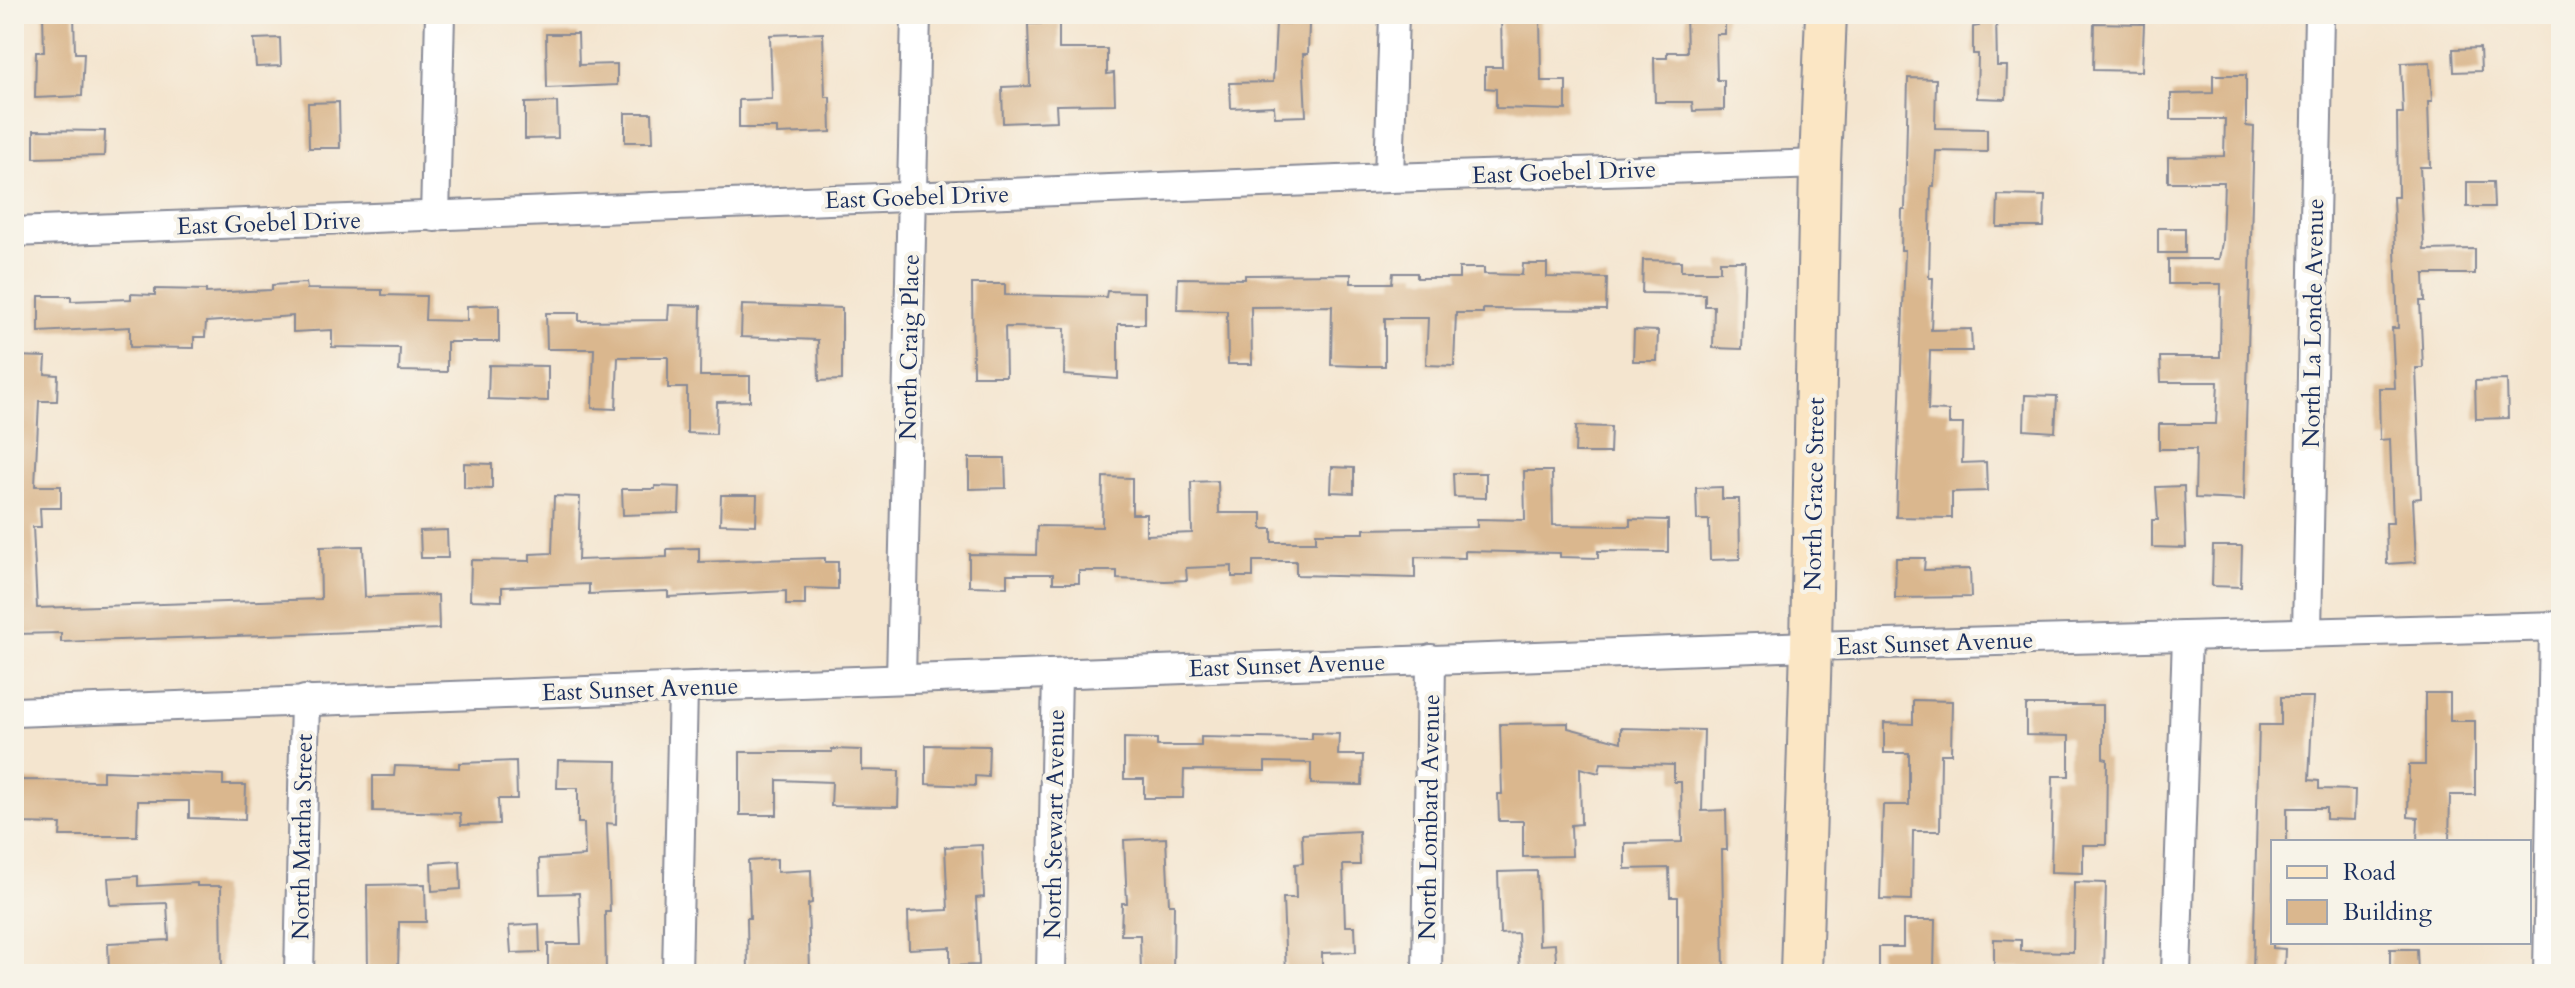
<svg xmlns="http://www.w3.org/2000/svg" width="2575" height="988" font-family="Cardo,serif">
  <rect width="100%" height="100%" fill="#f7f3e8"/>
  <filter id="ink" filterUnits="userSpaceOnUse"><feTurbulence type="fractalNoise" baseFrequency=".0125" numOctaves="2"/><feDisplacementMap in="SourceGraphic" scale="16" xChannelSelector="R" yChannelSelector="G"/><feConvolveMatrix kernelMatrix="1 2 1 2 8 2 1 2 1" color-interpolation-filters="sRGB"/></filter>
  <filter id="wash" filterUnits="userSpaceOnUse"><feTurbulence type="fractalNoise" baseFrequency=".006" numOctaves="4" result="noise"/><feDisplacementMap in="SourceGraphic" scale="32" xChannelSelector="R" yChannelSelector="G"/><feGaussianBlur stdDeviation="1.8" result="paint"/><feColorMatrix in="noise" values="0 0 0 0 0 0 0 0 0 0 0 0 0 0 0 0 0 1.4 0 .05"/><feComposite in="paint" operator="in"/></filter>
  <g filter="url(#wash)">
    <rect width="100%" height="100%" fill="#f4e5cf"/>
    <g id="blocks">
      <g fill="#dab78e">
        <path d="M43 14H74L75 53H84L82 96 35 98 36 52H44Z"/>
        <path d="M1501 14H1540L1541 81H1566V110L1496 108V89L1485 88V67H1502Z"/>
        <path d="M1686 14H1725V34H1716L1717 80H1724V110L1693 111 1692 102H1655L1654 58H1667V52H1687Z"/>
        <path d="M1980 14H1996L1997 66H2007L2006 99 1977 98 1978 54H1973V27L1979 26Z"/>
        <path d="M1059 23V49H1107V74L1114 73 1115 104 1056 105 1057 121 1003 123 1002 87 1030 86 1028 24Z"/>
        <path d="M1276 23 1309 24 1308 54H1303L1306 116 1275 117 1274 106 1231 108 1230 83 1273 82Z"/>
        <path d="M2094 23 2144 24 2142 71 2093 70Z"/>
        <path d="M823 33 825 97H830L831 132 777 134V128H739V100L772 99 770 35Z"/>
        <path d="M546 34H578L579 65 617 64V85L547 88Z"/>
        <path d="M280 38 281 66 256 67 254 39Z"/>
        <path d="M2480 48 2481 71 2454 72 2453 49Z"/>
        <path d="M2430 62 2432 102H2428L2430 167H2420L2424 250 2475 249V274H2424L2425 301H2420L2423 368H2416L2421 498 2413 499 2416 562 2387 564 2386 523H2393L2390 439 2380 440 2379 388H2395L2392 328H2398L2393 197H2398L2397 113H2403L2401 63Z"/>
        <path d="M2213 75H2246V126L2254 127 2244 500 2195 498 2196 449H2159V424H2216L2218 382H2161L2160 357H2220L2221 284H2168V259H2219L2222 242 2224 182H2168V157L2224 156 2225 119H2171V94L2213 93Z"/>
        <path d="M1908 78 1936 79 1935 128 1987 129V152L1936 151 1934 186H1931L1929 278H1933L1931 330 1971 329 1972 351H1930L1928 410 1949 411V424H1963L1962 463 1986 462 1987 491 1952 492V518L1896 517 1905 250H1901L1902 210H1905Z"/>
        <path d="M339 102 340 148H309L308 103Z"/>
        <path d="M557 102 558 138 525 139V103Z"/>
        <path d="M625 113H652L653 142H625Z"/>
        <path d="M34 130 105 131 104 156 34 158Z"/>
        <path d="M2467 182H2493L2494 207H2467Z"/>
        <path d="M1998 195 2045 196 2044 227H1997Z"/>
        <rect x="2158" y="228" width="27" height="25"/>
        <path d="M1643 260 1681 261V271H1720V261H1745L1742 349 1713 348 1714 306H1705V294L1642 293Z"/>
        <path d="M1523 264H1547V277L1607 278 1606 310 1483 309V313H1456L1454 366 1426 365 1428 318H1385V366H1361L1331 365 1332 306 1251 307 1252 364H1228L1227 311 1177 310 1178 278 1245 279V275L1351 274V283H1392L1393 273H1417V278H1459V268H1484V274L1522 275Z"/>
        <path d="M306 283 307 289 382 290V295L426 296 425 320 467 321V306L499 305V342H447V372L399 371 400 348 332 347V330L293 332V316L206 322 205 337H194V348L130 347V327L39 332V296H71V301L131 299V294L155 295V289L206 290V293L272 290V285Z"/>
        <path d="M972 284H1005V295L1106 297 1107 291 1145 292V324H1118V379L1064 375 1065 328 1005 327 1006 376H973Z"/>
        <path d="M669 305 701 306 700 376H750V401L717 402 716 434 687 433V388H668V357H618L616 409 592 408 594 349H547L546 313H579V321L668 320Z"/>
        <path d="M742 305 842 308V380L819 381 818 340 741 337Z"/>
        <path d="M1634 330 1658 331 1657 361H1633Z"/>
        <path d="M14 356 46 357 45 374 58 375 57 401H39L35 486H61V508H40L41 527H33L37 608 321 599 320 547 363 546 365 597 438 595 439 629 61 642V633L14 634Z"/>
        <path d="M489 365 548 366V401L488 399Z"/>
        <path d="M2507 380 2508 418 2476 419 2475 381Z"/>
        <path d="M2025 395 2057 396 2055 432 2024 430Z"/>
        <path d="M1576 426 1611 427 1610 453H1575Z"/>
        <path d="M969 458H1005L1006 488 969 489Z"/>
        <path d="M464 463 492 464V489L464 488Z"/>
        <path d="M1332 467 1354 468V493L1331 492Z"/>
        <path d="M1524 471H1552L1553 525 1630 526V519L1668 520V552L1598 551V558L1560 557V553L1465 551V558L1415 557V578L1296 575V561H1253V577H1232V566L1186 568 1187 580 1165 581 1117 579V571H1079V583H1053V574H1007V587L969 586V554L1036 555 1037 526 1102 527 1103 477 1132 478V514H1146V535L1192 533 1191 482 1218 481 1219 513H1262V529H1272V542H1316V533H1364V529L1477 527V519L1525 520Z"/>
        <path d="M1453 473H1486V498L1454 497Z"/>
        <path d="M655 486 680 487 679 513 623 515 622 489H655Z"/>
        <path d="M2184 486 2186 548 2152 547V520H2158L2156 487Z"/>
        <path d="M1722 487V499H1739L1740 559 1710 560 1709 520H1697L1696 488Z"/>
        <path d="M721 495H757L756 525 720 524Z"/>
        <path d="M554 496 580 497 578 560 667 557V549L699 548V562L825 558V562H838V589L805 588V605H786V591L668 597V591L589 594V584L502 587V601L470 600 471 560 530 561V554L552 553Z"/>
        <path d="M447 530 448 558H421L420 531Z"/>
        <path d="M2213 546H2242L2241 587 2212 586Z"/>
        <path d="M1896 558H1925L1924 570 1970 569 1971 597 1895 598Z"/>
        <path d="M2425 693H2450V721H2475V795H2450L2449 842H2417L2418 818 2408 817 2409 765H2425Z"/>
        <path d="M2281 697H2313L2309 780 2319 781V789L2355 790 2354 820 2326 819V808H2287V842H2273V948L2285 949 2284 974H2253L2259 725H2281Z"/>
        <path d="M1913 700 1952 701 1951 754H1941L1940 831H1913L1912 900 1880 899 1883 805H1909V753H1884V723L1913 724Z"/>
        <path d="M2026 705H2103V758L2107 759 2106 845H2083V873L2051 872 2053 776H2069V736L2026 735Z"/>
        <path d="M1568 723V728L1621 742V728L1704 730 1702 811 1726 810 1727 850H1722L1724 974H1678V897H1670L1669 868 1625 869V843L1682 842 1681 782H1674V765L1601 763 1599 773 1580 768 1581 824 1571 825 1572 856 1523 857V821H1499L1498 794H1502L1500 724Z"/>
        <path d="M1312 733 1339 734 1338 755H1363L1362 785 1311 784V763L1265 762V771L1184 770 1183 798H1144V779H1124V738L1157 739V746H1201V737L1312 739Z"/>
        <path d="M926 745 989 746 988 777 975 776V786L926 784Z"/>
        <path d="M832 749 862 750V770L899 771 898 807 831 806 832 782 777 780V815H740V752H832Z"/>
        <path d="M558 760 617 761 616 824 607 823 610 912H605L606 974H548V944H581L579 893 540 894 539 859 585 856 584 823H578V788H557Z"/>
        <path d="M516 761 517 799H498L499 824 461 825 460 813 373 811V776H394L395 766 459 768V763Z"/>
        <path d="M103 771 223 775V785H246L245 820 189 818V801H138L137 836H60L61 824 20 823 21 780 103 781Z"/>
        <path d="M1359 831 1360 865H1343L1345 926H1355L1356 952 1322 953V974H1286L1283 898H1296L1295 864 1303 863 1302 834Z"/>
        <path d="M1166 838 1169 904H1174L1173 974H1141L1140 935H1121L1122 903H1127L1124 840Z"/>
        <path d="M982 845 984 897 976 898 979 965 950 966V947L909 949 908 912 948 910 945 847Z"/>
        <path d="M777 859V872L811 870 812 903 808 904 810 971 748 973 747 918H750L748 861Z"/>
        <path d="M460 861 461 889 432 891 431 863Z"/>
        <path d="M1537 871 1539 945 1555 944 1557 974H1520L1518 933 1500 934 1498 872Z"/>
        <path d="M138 876V886L197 883V886H221L222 974H167V969L109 971 108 943 169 940 167 903 110 905 108 878Z"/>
        <path d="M2074 882 2106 883 2104 974H2051V969L1994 968V939L2021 940V951L2073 952Z"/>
        <path d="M425 884 426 922H399L398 974H368L367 885Z"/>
        <path d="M1903 920H1935L1934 972 1879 971V947H1903Z"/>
        <path d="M539 924 540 952 511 953 509 926Z"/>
        <path d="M2390 949H2417L2418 974H2390Z"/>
      </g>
    </g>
  </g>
  <g filter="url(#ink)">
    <use href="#blocks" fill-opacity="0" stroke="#888a96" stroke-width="2"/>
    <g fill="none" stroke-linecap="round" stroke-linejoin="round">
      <defs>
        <g id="street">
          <path d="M1389 178 1394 14"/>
          <path d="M435 217 440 14"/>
          <path d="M14 232 1389 178 1820 164"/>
          <path d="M2307 632 2319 14"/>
          <path d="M901 679 916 14"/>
          <path d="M14 712 1811 646 2561 626"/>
          <path d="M299 974 305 700"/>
          <path d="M677 974 683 688"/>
          <path d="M1051 974 1057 674"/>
          <path d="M1427 974 1431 659"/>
          <path d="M2176 974 2187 636"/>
          <path d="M2548 974 2554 627"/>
        </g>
        <path id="secondary" d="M1801 974 1811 646 1820 164 1826 14"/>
      </defs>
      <use href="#street" stroke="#888a96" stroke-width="32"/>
      <use href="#secondary" stroke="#888a96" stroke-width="44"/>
      <use href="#street" stroke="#fff" stroke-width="28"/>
      <use href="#secondary" stroke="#fbe6c4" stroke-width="40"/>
    </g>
  </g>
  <g text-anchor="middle" stroke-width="8" stroke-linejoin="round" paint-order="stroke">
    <g font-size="24" fill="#1b2f5e" stroke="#f7f3e8">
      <text transform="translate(1564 172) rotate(-2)" y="8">East Goebel Drive</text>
      <text transform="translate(917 197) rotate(-2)" y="8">East Goebel Drive</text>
      <text transform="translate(269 223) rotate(-2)" y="8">East Goebel Drive</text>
      <text transform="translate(2313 323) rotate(-89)" y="8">North La Londe Avenue</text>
      <text transform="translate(909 347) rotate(-89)" y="8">North Craig Place</text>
      <text transform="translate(1814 494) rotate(-89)" y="8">North Grace Street</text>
      <text transform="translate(1935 643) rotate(-2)" y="8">East Sunset Avenue</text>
      <text transform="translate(1287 665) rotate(-2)" y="8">East Sunset Avenue</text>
      <text transform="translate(640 689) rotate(-2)" y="8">East Sunset Avenue</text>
      <text transform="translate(1429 817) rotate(-89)" y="8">North Lombard Avenue</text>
      <text transform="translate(1054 824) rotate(-89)" y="8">North Stewart Avenue</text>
      <text transform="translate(302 837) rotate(-89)" y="8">North Martha Street</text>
    </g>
  </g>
  <rect width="2575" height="988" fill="none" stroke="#f7f3e8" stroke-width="48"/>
  <rect x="2271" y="840" width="260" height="104" fill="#f7f3e8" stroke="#9fa5b1" stroke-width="2"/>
  <rect x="2287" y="866" width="40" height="12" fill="#fbe6c4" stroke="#9fa5b1" stroke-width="2"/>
  <text x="2343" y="880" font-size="24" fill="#1b2f5e">Road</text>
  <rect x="2287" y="900" width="40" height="24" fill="#dab78e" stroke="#9fa5b1" stroke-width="2"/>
  <text x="2343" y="920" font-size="24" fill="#1b2f5e">Building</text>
</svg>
